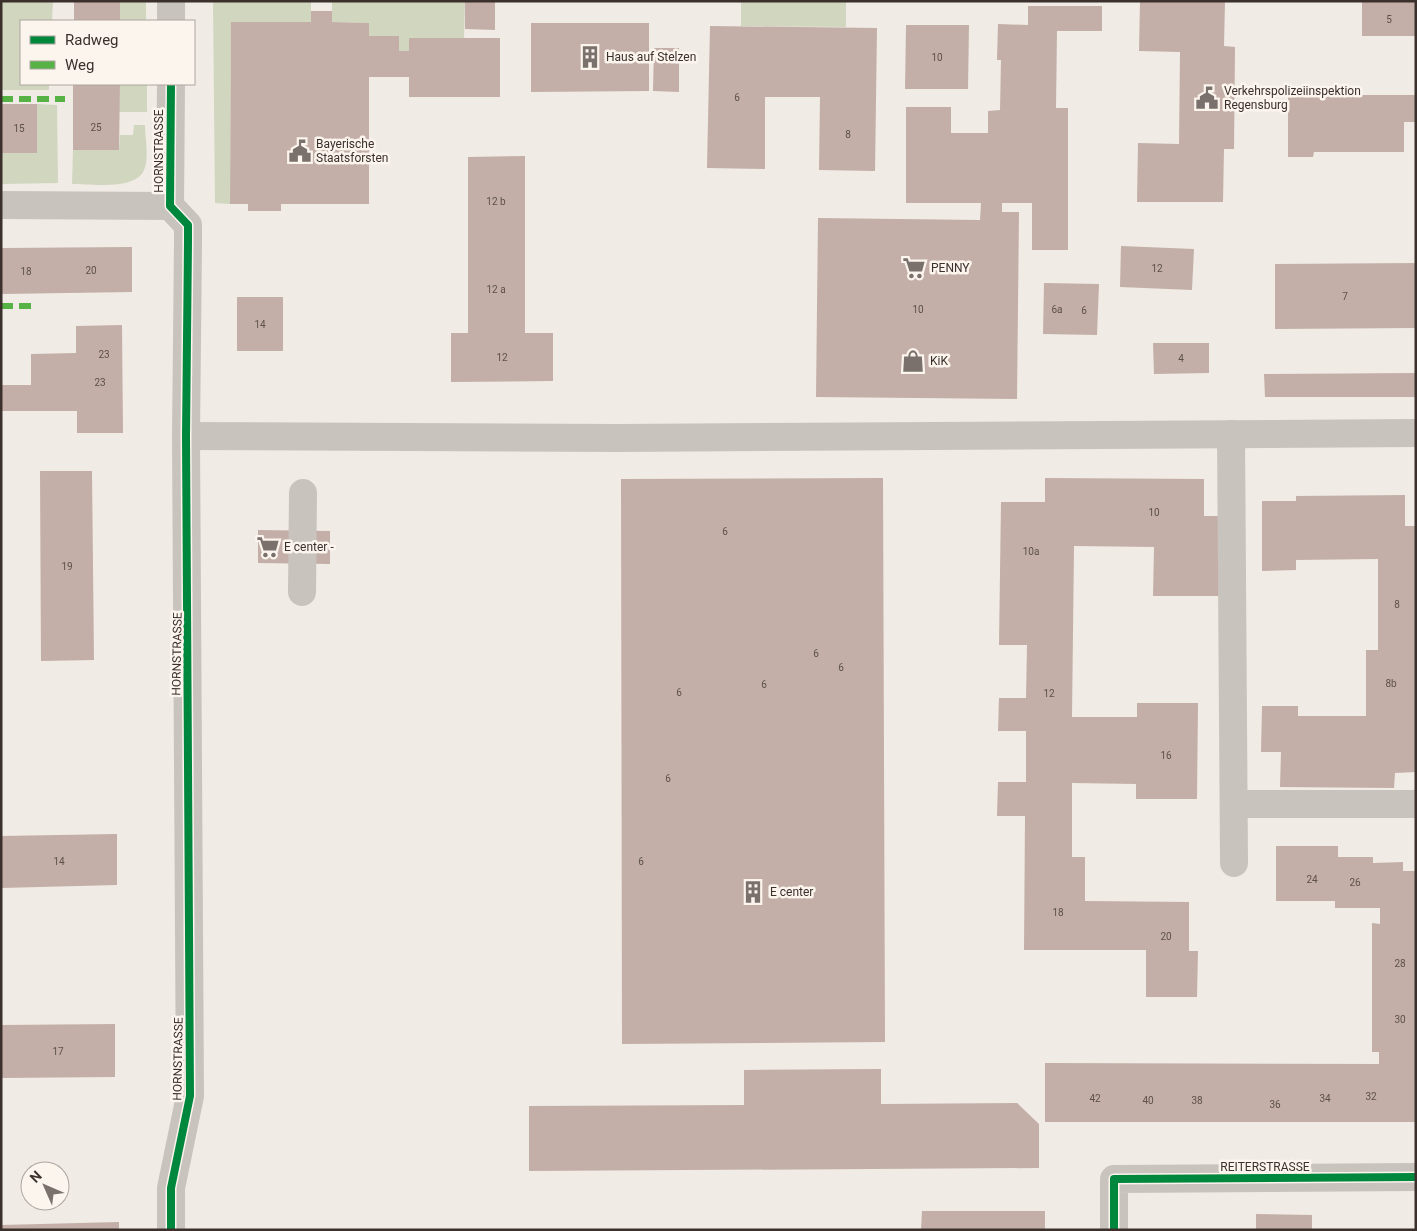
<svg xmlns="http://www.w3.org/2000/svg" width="1417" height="1231" font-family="Roboto,sans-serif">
  <rect width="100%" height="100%" fill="#f0ebe5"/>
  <g fill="#d1d6bf">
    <path d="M1 1H53L52 21H21V84H49V90H1Z"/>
    <rect x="120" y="1" width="26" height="20"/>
    <path d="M213 1H311V22L231 23 230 204 215 203Z"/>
    <path d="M332 1H465L464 38H409V51H399L369 36V23L332 22Z"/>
    <path d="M741 1H846V27L741 26Z"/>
    <path d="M120 84H147V112H119Z"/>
    <path d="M37 104 57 105 58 183 1 184V153H37Z"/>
    <path d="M134 125H145C145 139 150 161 143 172 133 190 90 184 72 184L73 150H119L120 135H133Z"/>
  </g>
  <g fill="#c3afa7">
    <rect x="74" y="1" width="46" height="20"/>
    <path d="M465 1H495V30L465 29Z"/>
    <path d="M1140 1H1225L1224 46 1235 47 1234 149H1224L1223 202H1137L1138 143 1179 144 1180 52 1139 51Z"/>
    <rect x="1362" y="1" width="54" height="35"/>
    <path d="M1028 6H1102V31H1057L1056 108H1068V250H1032V203H1002V212H1019L1017 399 816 397 818 218 980 220 981 203H906V107H951V133H988V111L1000 110 1001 60H997L998 24 1028 25Z"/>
    <path d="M311 11H332V22L369 23V36H399V51H409V38H500V97H409V77H369V204H281V211H248V204H230L231 22H311Z"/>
    <path d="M531 23H649V91L531 92Z"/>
    <path d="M906 25H969L968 89H905Z"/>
    <path d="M710 26 877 28 875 171 819 170 820 97H765V169L707 168Z"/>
    <path d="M654 48H679V92L653 91Z"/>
    <path d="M73 84H120L119 150H73Z"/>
    <path d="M1288 95H1416V122H1404V152H1314L1313 157H1288Z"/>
    <rect x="1" y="104" width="36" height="49"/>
    <path d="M525 156V333H553V381L451 382V333H468V157Z"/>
    <path d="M1121 246 1194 249 1192 290 1120 287Z"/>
    <path d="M132 247V292L1 294V248Z"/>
    <path d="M1416 263V328L1275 329V264Z"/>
    <path d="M1044 283 1099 284 1097 335 1043 334Z"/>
    <rect x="237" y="297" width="46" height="54"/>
    <path d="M122 325 123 433H77V411H1V385H31V354L76 353V326Z"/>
    <path d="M1153 343H1209V373L1154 374Z"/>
    <path d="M1416 373V397H1265L1264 374Z"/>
    <path d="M40 471H92L94 660 41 661Z"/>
    <path d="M883 478 885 1042 622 1044 621 479Z"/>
    <path d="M1045 478 1204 479V516H1221L1220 596H1153L1154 547 1074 546 1072 717H1137V703H1198L1197 799H1136V784L1072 783V857H1085V901L1189 902V951H1198L1197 997H1146V950H1024L1025 816H997L998 782H1026V731H998L999 698H1026L1027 645H999L1001 502H1045Z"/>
    <path d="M1405 495V526H1416V772L1395 773 1394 788 1280 787 1281 752H1261L1262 706H1298V716H1366V650H1378V559L1296 560V570L1262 571V501H1296V496Z"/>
    <path d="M258 530 330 531V564L258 563Z"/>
    <path d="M117 834V885L1 888V836Z"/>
    <path d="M1276 846H1338V857H1373V863L1403 862V871H1416V1122H1045V1063L1379 1064V1052H1372V923L1380 924V908H1335V901H1276Z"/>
    <path d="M115 1024V1077L1 1078V1025Z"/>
    <path d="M881 1069V1104L1017 1103 1039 1124V1168L529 1171V1106L744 1105V1070Z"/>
    <path d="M922 1211H1045V1230H921Z"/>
    <path d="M1256 1214 1312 1215V1230H1256Z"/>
    <path d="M119 1222V1230H1V1225Z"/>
  </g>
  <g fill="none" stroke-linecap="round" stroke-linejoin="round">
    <g stroke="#c9c3be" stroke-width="28">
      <path d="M171 21V1"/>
      <path d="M1 205 170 206"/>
      <path d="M1231 434 1234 863"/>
      <path d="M186 436 617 438 1416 433"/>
      <path d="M302 592 303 493"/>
      <path d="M1234 804H1416"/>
      <path d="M171 1230V1188L190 1096 186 436 188 242V225L170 206 171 84"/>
      <path d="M1114 1230V1179L1416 1177"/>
    </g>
    <g stroke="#57b246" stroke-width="6" stroke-dasharray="12 6" stroke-linecap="butt">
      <path d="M1 99H65"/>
      <path d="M1 306H36"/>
    </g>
    <defs>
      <g id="cycleway">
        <path d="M171 1230V1188L190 1096 186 436 188 242V225L170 206 171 84"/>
        <path d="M1114 1230V1179L1416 1177"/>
      </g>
    </defs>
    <use href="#cycleway" stroke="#fbf5ee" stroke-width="11"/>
    <use href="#cycleway" stroke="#00873e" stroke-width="8"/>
  </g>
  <defs>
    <symbol id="building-bare" viewBox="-9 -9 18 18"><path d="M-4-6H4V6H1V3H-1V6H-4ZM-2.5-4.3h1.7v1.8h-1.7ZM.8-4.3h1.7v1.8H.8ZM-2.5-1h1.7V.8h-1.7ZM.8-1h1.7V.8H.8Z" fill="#7a716c" stroke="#fbf5ee" stroke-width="2.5" paint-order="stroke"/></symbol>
    <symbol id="civic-bare" viewBox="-9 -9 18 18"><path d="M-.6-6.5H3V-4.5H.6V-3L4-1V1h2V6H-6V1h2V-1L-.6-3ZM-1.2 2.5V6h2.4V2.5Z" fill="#7a716c" stroke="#fbf5ee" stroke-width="2.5" paint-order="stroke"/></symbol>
    <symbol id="supermarket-bare" viewBox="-9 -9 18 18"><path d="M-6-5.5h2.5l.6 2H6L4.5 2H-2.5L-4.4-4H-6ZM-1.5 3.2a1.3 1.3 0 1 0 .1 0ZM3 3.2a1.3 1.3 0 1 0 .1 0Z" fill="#7a716c" stroke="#fbf5ee" stroke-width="2.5" paint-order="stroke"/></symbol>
    <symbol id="shop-bare" viewBox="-9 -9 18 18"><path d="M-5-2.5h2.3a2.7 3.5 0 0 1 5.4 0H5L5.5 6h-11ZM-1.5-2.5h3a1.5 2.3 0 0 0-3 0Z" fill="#7a716c" stroke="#fbf5ee" stroke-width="2.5" paint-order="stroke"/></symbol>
  </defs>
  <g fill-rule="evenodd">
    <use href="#building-bare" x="574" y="41" width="32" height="32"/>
    <use href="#civic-bare" x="1191" y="82" width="32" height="32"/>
    <use href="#civic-bare" x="284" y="135" width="32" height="32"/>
    <use href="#supermarket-bare" x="898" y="252" width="32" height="32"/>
    <use href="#shop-bare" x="897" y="345" width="32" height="32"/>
    <use href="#supermarket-bare" x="252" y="531" width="32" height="32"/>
    <use href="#building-bare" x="737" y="876" width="32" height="32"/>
  </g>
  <g text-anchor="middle" stroke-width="5" stroke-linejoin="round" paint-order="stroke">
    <g font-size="10" fill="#5d504a">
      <text x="1389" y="23">5</text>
      <text x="937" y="61">10</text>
      <text x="737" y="101">6</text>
      <text x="96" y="131">25</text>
      <text x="19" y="132">15</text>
      <text x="848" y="138">8</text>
      <text x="496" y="205">12 b</text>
      <text x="1157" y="272">12</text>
      <text x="91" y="274">20</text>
      <text x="26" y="275">18</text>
      <text x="496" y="293">12 a</text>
      <text x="1345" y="300">7</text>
      <text x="918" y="313">10</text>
      <text x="1057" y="313">6a</text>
      <text x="1084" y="314">6</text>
      <text x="260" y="328">14</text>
      <text x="104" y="358">23</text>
      <text x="502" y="361">12</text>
      <text x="1181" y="362">4</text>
      <text x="100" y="386">23</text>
      <text x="1154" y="516">10</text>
      <text x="725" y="535">6</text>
      <text x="1031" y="555">10a</text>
      <text x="67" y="570">19</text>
      <text x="1397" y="608">8</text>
      <text x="816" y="657">6</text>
      <text x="841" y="671">6</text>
      <text x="1391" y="687">8b</text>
      <text x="764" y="688">6</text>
      <text x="679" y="696">6</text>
      <text x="1049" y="697">12</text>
      <text x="1166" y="759">16</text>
      <text x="668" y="782">6</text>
      <text x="59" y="865">14</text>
      <text x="641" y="865">6</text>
      <text x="1312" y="883">24</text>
      <text x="1355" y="886">26</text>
      <text x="1058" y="916">18</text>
      <text x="1166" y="940">20</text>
      <text x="1400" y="967">28</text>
      <text x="1400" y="1023">30</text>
      <text x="58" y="1055">17</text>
      <text x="1371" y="1100">32</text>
      <text x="1095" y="1102">42</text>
      <text x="1325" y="1102">34</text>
      <text x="1148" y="1104">40</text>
      <text x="1197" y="1104">38</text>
      <text x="1275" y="1108">36</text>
    </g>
    <g font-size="12" fill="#3b302b" stroke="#fbf5ee" text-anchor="start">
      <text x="606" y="61">Haus auf Stelzen</text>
      <text x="1224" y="95">Verkehrspolizeiinspektion<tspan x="1224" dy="14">Regensburg</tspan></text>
      <text x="316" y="148">Bayerische<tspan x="316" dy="14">Staatsforsten</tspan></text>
      <text x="931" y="272">PENNY</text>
      <text x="930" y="365">KiK</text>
      <text x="284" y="551">E center -</text>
      <text x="770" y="896">E center</text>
    </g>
    <g font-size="12" fill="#3b302b" stroke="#fbf5ee">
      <text transform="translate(159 151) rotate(-90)" y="4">HORNSTRASSE</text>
      <text transform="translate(177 654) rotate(-89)" y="4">HORNSTRASSE</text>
      <text transform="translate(178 1059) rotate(-89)" y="4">HORNSTRASSE</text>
      <text x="1265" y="1171">REITERSTRASSE</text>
    </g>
  </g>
  <rect width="1417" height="1231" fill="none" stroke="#3b302b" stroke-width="5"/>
  <rect x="20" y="20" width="175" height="65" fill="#fbf5ee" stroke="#aea6a0"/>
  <rect x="30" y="36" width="25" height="8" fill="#00873e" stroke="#aea6a0"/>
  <text x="65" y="45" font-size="15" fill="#3b302b">Radweg</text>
  <rect x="30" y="61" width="25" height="8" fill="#57b246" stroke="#aea6a0"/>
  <text x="65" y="70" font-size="15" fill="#3b302b">Weg</text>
  <g transform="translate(45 1186) rotate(315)"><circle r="24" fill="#fbf5ee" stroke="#aea6a0"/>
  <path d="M0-4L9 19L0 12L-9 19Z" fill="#7a716c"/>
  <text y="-8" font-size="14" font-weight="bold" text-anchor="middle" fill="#3b302b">N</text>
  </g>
</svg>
